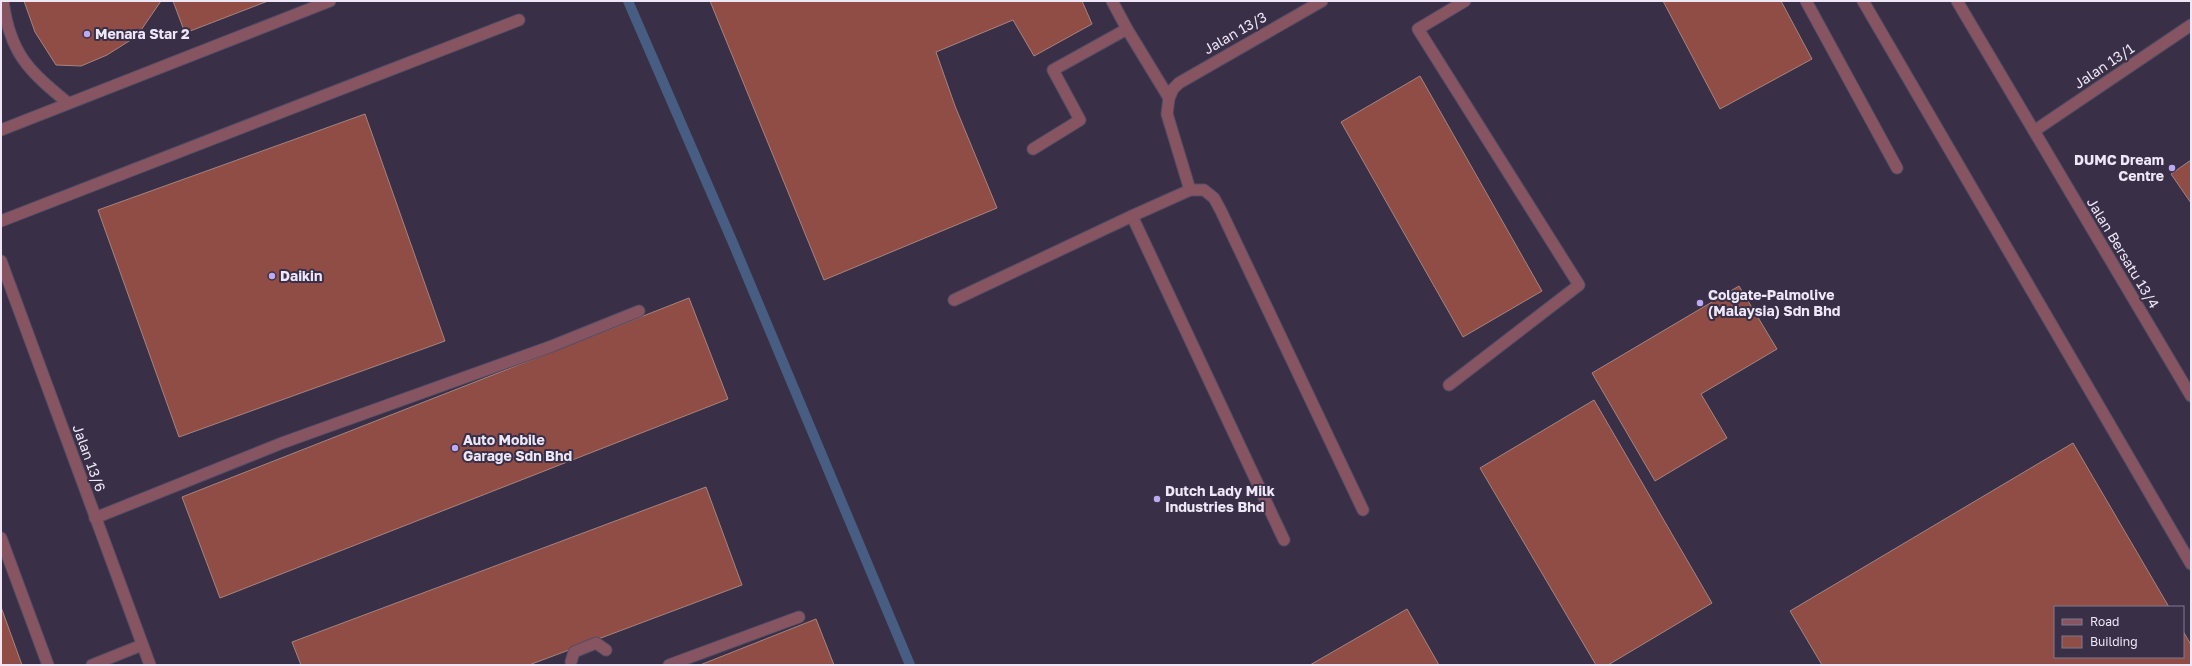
<svg xmlns="http://www.w3.org/2000/svg" width="2192" height="666" font-family="'Golos Text',sans-serif">
  <rect width="100%" height="100%" fill="#393048"/>
  <g fill="none" stroke-linecap="round" stroke-linejoin="round">
    <path stroke="#475d81" stroke-width="10" d="M628 1 733 243 910 665"/>
  </g>
  <g fill="#8f4d45" stroke="#a6847f">
    <path d="M24 1H161L137 36 107 55 81 66 56 65 35 32Z"/>
    <path d="M173 1H268L185 33Z"/>
    <path d="M710 1H1082L1092 24 1034 56 1013 20 936 52 955 106 997 208 824 280Z"/>
    <path d="M1663 1H1781L1812 59 1720 109Z"/>
    <path d="M1420 76 1542 291 1463 337 1341 122Z"/>
    <path d="M365 114 445 341 179 437 98 210Z"/>
    <path d="M2191 160V203L2171 174Z"/>
    <path d="M1739 286 1777 349 1701 394 1727 438 1655 481 1592 373Z"/>
    <path d="M689 298 728 399 220 598 182 497Z"/>
    <path d="M1594 400 1712 603 1608 665H1596L1480 468Z"/>
    <path d="M2073 443 2169 607H2055V657H2183V631L2191 645V665H1822L1790 611Z"/>
    <path d="M706 487 742 585 529 665H301L292 642Z"/>
    <path d="M1 607 22 665H1Z"/>
    <path d="M1407 609 1439 665H1310Z"/>
    <path d="M816 619 834 665H700Z"/>
  </g>
  <g fill="none" stroke-linecap="round" stroke-linejoin="round">
    <defs>
      <g id="service">
        <path d="M3 1C10 54 29 71 68 103"/>
        <path d="M1806 1 1897 168"/>
        <path d="M1863 1 2191 564"/>
        <path d="M1127 29 1169 98 1167 114 1190 190"/>
        <path d="M1 130 330 1"/>
        <path d="M1033 149 1080 120 1053 70 1127 29 1112 1"/>
        <path d="M1132 216 1284 540"/>
        <path d="M1 221 519 20"/>
        <path d="M954 300 1132 216 1190 190H1204L1214 198 1221 211 1363 510"/>
        <path d="M1449 385 1579 285 1418 29 1465 1"/>
        <path d="M95 518 282 443 552 346 639 311"/>
        <path d="M1 538 48 665"/>
        <path d="M571 662 574 652 596 643 606 650"/>
        <path d="M92 665 142 645"/>
        <path d="M669 665 799 617"/>
      </g>
      <g id="minor">
        <path d="M1957 1 2191 396"/>
        <path d="M1169 98 1173 89 1179 83 1322 1"/>
        <path d="M2034 131 2191 25"/>
        <path d="M1 261 150 665"/>
      </g>
    </defs>
    <use href="#service" stroke="#564d64" stroke-width="13"/>
    <use href="#minor" stroke="#564d64" stroke-width="13"/>
    <use href="#service" stroke="#875562" stroke-width="11"/>
    <use href="#minor" stroke="#875562" stroke-width="11"/>
  </g>
  <g fill="#bea9f4" stroke="#393048" stroke-width="1.5">
    <circle cx="87" cy="34" r="4"/>
    <circle cx="2172" cy="168" r="4"/>
    <circle cx="272" cy="276" r="4"/>
    <circle cx="1700" cy="303" r="4"/>
    <circle cx="455" cy="448" r="4"/>
    <circle cx="1157" cy="499" r="4"/>
  </g>
  <g text-anchor="middle" stroke-width="4" stroke-linejoin="round" paint-order="stroke">
    <g font-size="14" fill="#ede7f7" stroke="#393048">
      <text transform="translate(1235 33) rotate(-30)" y="5">Jalan 13/3</text>
      <text transform="translate(2104 66) rotate(-34)" y="5">Jalan 13/1</text>
      <text transform="translate(2123 253) rotate(59)" y="5">Jalan Bersatu 13/4</text>
      <text transform="translate(89 458) rotate(70)" y="5">Jalan 13/6</text>
    </g>
    <g font-size="14" font-weight="bold" fill="#ede7f7" stroke="#393048" text-anchor="start">
      <text x="95" y="39">Menara Star 2</text>
      <text x="2164" y="165" text-anchor="end">DUMC Dream<tspan x="2164" dy="16">Centre</tspan></text>
      <text x="280" y="281">Daikin</text>
      <text x="1708" y="300">Colgate-Palmolive<tspan x="1708" dy="16">(Malaysia) Sdn Bhd</tspan></text>
      <text x="463" y="445">Auto Mobile<tspan x="463" dy="16">Garage Sdn Bhd</tspan></text>
      <text x="1165" y="496">Dutch Lady Milk<tspan x="1165" dy="16">Industries Bhd</tspan></text>
    </g>
  </g>
  <rect width="2192" height="666" fill="none" stroke="#ede7f7" stroke-width="4"/>
  <rect x="2054" y="606" width="130" height="52" fill="#393048" stroke="#81798e"/>
  <rect x="2062" y="619" width="20" height="6" fill="#875562" stroke="#81798e"/>
  <text x="2090" y="626" font-size="12" fill="#ede7f7">Road</text>
  <rect x="2062" y="636" width="20" height="12" fill="#8f4d45" stroke="#81798e"/>
  <text x="2090" y="646" font-size="12" fill="#ede7f7">Building</text>
</svg>
